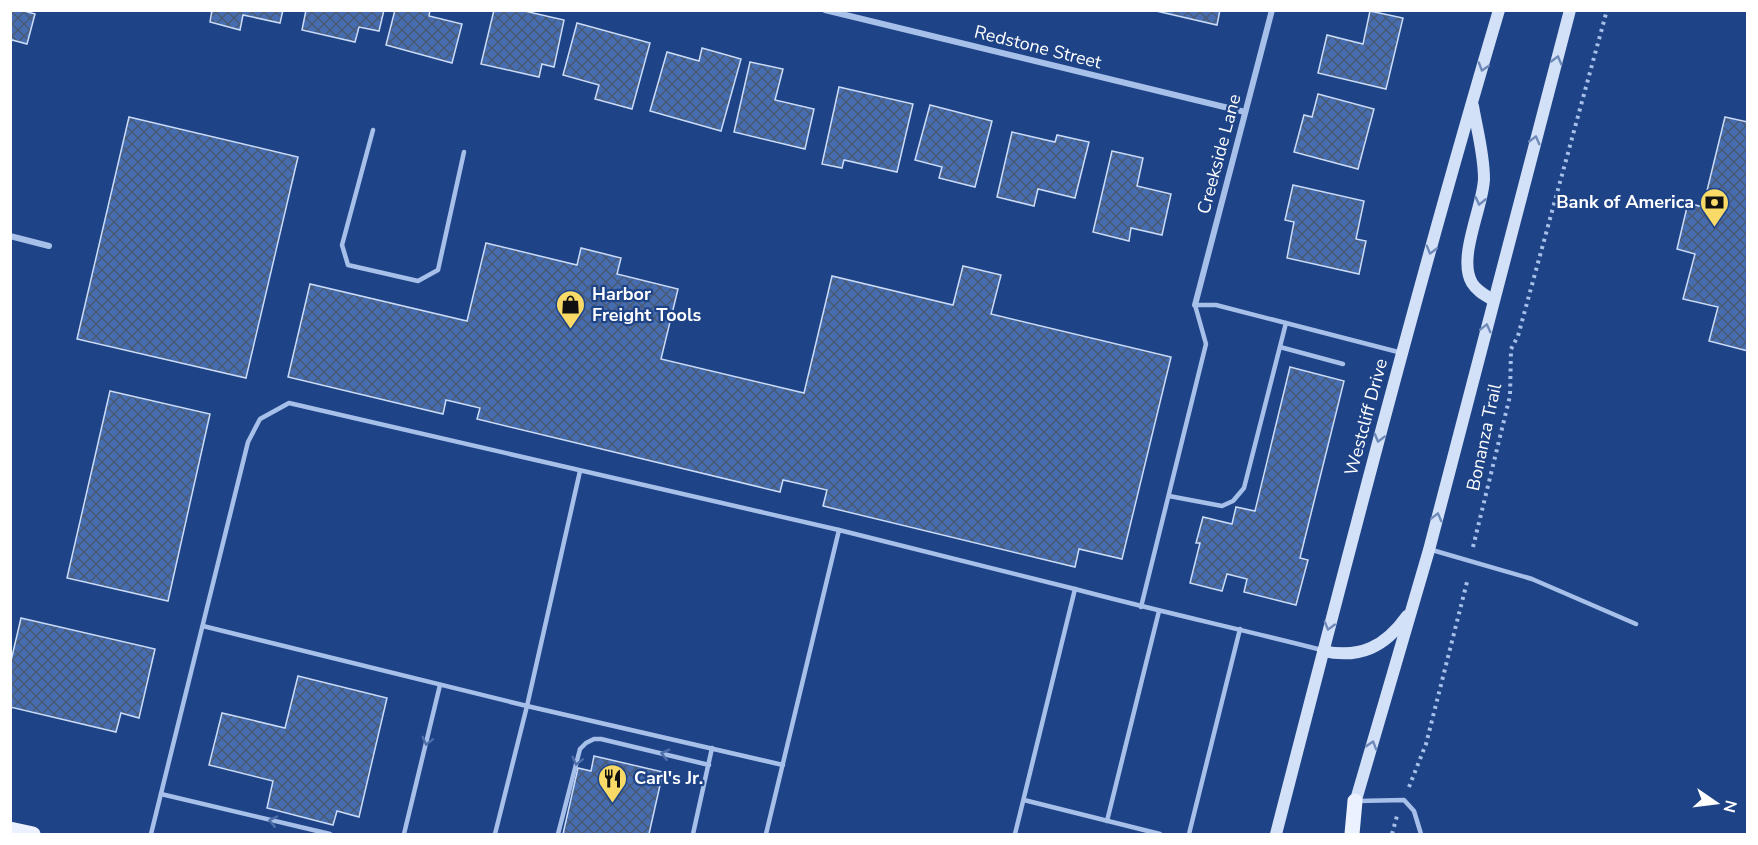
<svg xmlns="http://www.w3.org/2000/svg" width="1758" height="845" font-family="'Nunito Sans',sans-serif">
  <defs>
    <pattern id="building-cross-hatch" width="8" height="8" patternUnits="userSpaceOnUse" patternTransform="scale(1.5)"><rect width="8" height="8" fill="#466daf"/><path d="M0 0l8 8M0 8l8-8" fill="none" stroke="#4a5974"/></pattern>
  </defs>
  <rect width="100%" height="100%" fill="#1e4386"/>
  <g fill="url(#building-cross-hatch)" stroke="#cbdcf8" stroke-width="1.5">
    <path d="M10 10H21L35 14 27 44 12 40 10 44Z"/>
    <path d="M212 10H283L280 23 243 15 240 30 210 22Z"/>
    <path d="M306 10H384L379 31 359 27 355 42 302 30Z"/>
    <path d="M395 10H430L429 16 462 24 452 63 386 45Z"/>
    <path d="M494 10H520L564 20 554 67 542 64 539 77 481 64Z"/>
    <path d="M1152 10H1220L1217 25Z"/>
    <path d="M1370 11 1403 18 1386 89 1318 73 1327 35 1363 44Z"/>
    <path d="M577 23 650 43 632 109 595 99 599 85 563 75Z"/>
    <path d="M702 48 741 59 721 131 650 111 667 52 699 61Z"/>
    <path d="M750 62 783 69 775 100 814 109 805 149 734 132Z"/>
    <path d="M839 87 913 104 897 172 844 160 842 168 822 164Z"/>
    <path d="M1318 94 1374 109 1358 169 1294 152 1304 115 1312 117Z"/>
    <path d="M930 105 992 121 975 187 939 178 942 167 915 160Z"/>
    <path d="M129 117 298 157 246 378 77 339Z"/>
    <path d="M1725 117 1748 122V351L1709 341 1718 307 1683 299 1695 254 1677 249 1688 203 1703 207Z"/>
    <path d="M1012 132 1055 142 1057 135 1089 142 1075 198 1038 189 1034 206 997 197Z"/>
    <path d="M1112 151 1143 158 1137 186 1171 194 1162 235 1131 228 1129 241 1093 232Z"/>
    <path d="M1293 185 1364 201 1356 239 1366 241 1359 274 1287 258 1294 222 1285 220Z"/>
    <path d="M486 243 577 265 581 248 621 258 617 274 678 289 661 359 804 393 832 276 953 305 963 266 1001 275 991 314 1171 357 1122 559 1079 549 1075 567 823 506 827 490 783 480 780 492 477 419 480 408 446 400 443 414 288 377 310 284 467 321Z"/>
    <path d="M1290 367 1344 381 1300 558 1308 560 1296 605 1244 592 1247 579 1227 574 1222 591 1190 583 1200 543H1196L1203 517 1232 524 1236 507 1255 511Z"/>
    <path d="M110 391 210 414 168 601 67 578Z"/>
    <path d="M21 618 155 649 139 718 121 713 116 732 10 707V665Z"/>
    <path d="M298 676 387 698 359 817 337 811 333 825 267 808 273 781 209 765 222 713 285 728Z"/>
    <path d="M594 756 663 772 649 834H563L578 768 591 771Z"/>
  </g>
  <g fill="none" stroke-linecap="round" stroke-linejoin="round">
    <g stroke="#a7c0ea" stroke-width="4" stroke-dasharray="3 4.5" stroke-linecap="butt">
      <path d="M1473 547 1510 396 1511 349 1518 336 1607 10"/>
      <path d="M1409 787 1426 744 1468 578"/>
      <path d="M1392 834 1397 816"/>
    </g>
    <g stroke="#a7c0ea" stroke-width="4.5">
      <path d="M373 130 342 245 348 265 418 281 438 270 464 152"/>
      <path d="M1280 347 1343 364"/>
      <path d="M1169 496 1222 506 1233 501 1244 488 1286 323"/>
      <path d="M1432 550 1532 579 1636 624"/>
      <path d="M1141 607 1206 344 1195 305H1216L1402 353"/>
      <path d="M203 626 527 706 783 765"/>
      <path d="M161 794 330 834"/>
      <path d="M1024 800 1160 834"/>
      <path d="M1358 801 1404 800 1414 811 1421 834"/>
      <path d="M1107 821 1159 611"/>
      <path d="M151 834 248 442 260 419 289 403 839 530"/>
      <path d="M404 834 440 685"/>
      <path d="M495 834 527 706 580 471"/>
      <path d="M558 834 580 749 586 743 594 739H601L709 765"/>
      <path d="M693 834 712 748"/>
      <path d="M766 834 839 530 1075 589"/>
      <path d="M1015 834 1075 589C1157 611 1240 629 1322 650"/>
      <path d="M1189 834 1240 629"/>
    </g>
    <g stroke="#a7c0ea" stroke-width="6">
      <path d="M825 10 1245 112"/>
      <path d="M10 236 49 246"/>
      <path d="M1195 305 1272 10"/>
    </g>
    <g stroke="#d2e0f8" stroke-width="12">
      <path d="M1473 106C1477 130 1484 154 1484 179 1483 207 1457 258 1472 283 1477 291 1485 295 1493 300"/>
      <path d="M1323 651C1360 659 1385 647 1407 616"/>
      <path d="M1353 810 1429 550 1570 10"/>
      <path d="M1276 834C1347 559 1418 283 1499 10"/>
    </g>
    <g stroke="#ebf1fe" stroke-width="15">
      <path d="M10 829 33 834"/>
      <path d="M1352 834 1355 801"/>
    </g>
  </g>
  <defs><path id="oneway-chevron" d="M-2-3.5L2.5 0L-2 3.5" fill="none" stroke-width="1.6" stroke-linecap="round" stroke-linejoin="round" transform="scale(1.5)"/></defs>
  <g stroke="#6f8ab9">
    <use href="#oneway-chevron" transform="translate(1557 60) rotate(-75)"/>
    <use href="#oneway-chevron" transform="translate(1483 67) rotate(107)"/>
    <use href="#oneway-chevron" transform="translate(1535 140) rotate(-75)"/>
    <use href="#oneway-chevron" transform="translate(1480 201) rotate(103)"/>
    <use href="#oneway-chevron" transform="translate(1431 250) rotate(106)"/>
    <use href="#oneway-chevron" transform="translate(1486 328) rotate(-76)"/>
    <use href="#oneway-chevron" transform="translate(1379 438) rotate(105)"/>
    <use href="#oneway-chevron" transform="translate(1437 517) rotate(-76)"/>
    <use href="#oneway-chevron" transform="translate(1329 626) rotate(105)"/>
    <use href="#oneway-chevron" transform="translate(1372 745) rotate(-73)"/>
  </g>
  <g stroke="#4e6fa9">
    <use href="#oneway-chevron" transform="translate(427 741) rotate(104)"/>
    <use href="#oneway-chevron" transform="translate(665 754) rotate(-166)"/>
    <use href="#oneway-chevron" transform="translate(577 761) rotate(104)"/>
    <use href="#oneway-chevron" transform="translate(273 821) rotate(-167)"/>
  </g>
  <defs>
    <symbol id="bank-pin" viewBox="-11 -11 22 30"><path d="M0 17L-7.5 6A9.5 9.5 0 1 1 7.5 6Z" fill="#f9da66" stroke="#1e4386"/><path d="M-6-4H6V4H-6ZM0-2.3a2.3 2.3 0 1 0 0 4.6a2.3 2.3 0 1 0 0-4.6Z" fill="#111"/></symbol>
    <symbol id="shop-pin" viewBox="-11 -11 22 30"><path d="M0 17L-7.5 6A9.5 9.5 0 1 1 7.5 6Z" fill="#f9da66" stroke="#1e4386"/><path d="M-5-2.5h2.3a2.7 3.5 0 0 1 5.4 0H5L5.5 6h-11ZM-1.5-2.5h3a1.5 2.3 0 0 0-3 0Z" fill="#111"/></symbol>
    <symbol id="restaurant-pin" viewBox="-11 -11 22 30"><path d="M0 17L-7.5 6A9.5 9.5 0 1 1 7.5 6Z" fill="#f9da66" stroke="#1e4386"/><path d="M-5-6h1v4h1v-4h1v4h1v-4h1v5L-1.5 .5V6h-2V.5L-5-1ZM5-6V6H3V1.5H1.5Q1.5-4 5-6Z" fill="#111"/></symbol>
  </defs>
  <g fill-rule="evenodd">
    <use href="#bank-pin" x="1698" y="186" width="33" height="45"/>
    <use href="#shop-pin" x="554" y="288" width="33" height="45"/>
    <use href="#restaurant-pin" x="596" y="762" width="33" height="45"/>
  </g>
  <g text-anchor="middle" stroke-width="4.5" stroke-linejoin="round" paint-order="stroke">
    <g font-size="18" fill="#fff" stroke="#1e4386">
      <text transform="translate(1038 47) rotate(14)" y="6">Redstone Street</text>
      <text transform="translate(1219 154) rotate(-75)" y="6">Creekside Lane</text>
      <text transform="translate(1366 417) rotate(-75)" y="6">Westcliff Drive</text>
      <text transform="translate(1484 437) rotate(-78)" y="6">Bonanza Trail</text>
    </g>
    <g font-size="18" font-weight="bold" fill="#fff" stroke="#1e4386" text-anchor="start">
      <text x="1694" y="208" text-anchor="end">Bank of America</text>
      <text x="592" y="300">Harbor<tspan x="592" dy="21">Freight Tools</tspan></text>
      <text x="634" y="784">Carl's Jr.</text>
    </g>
  </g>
  <rect width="1758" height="845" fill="none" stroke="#ffffff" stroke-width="24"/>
  <g transform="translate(1716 803) rotate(104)" stroke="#1e4386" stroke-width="4.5" paint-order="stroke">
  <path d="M0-4.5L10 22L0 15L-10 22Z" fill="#ffffff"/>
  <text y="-9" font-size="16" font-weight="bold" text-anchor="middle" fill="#ffffff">N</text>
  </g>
</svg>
